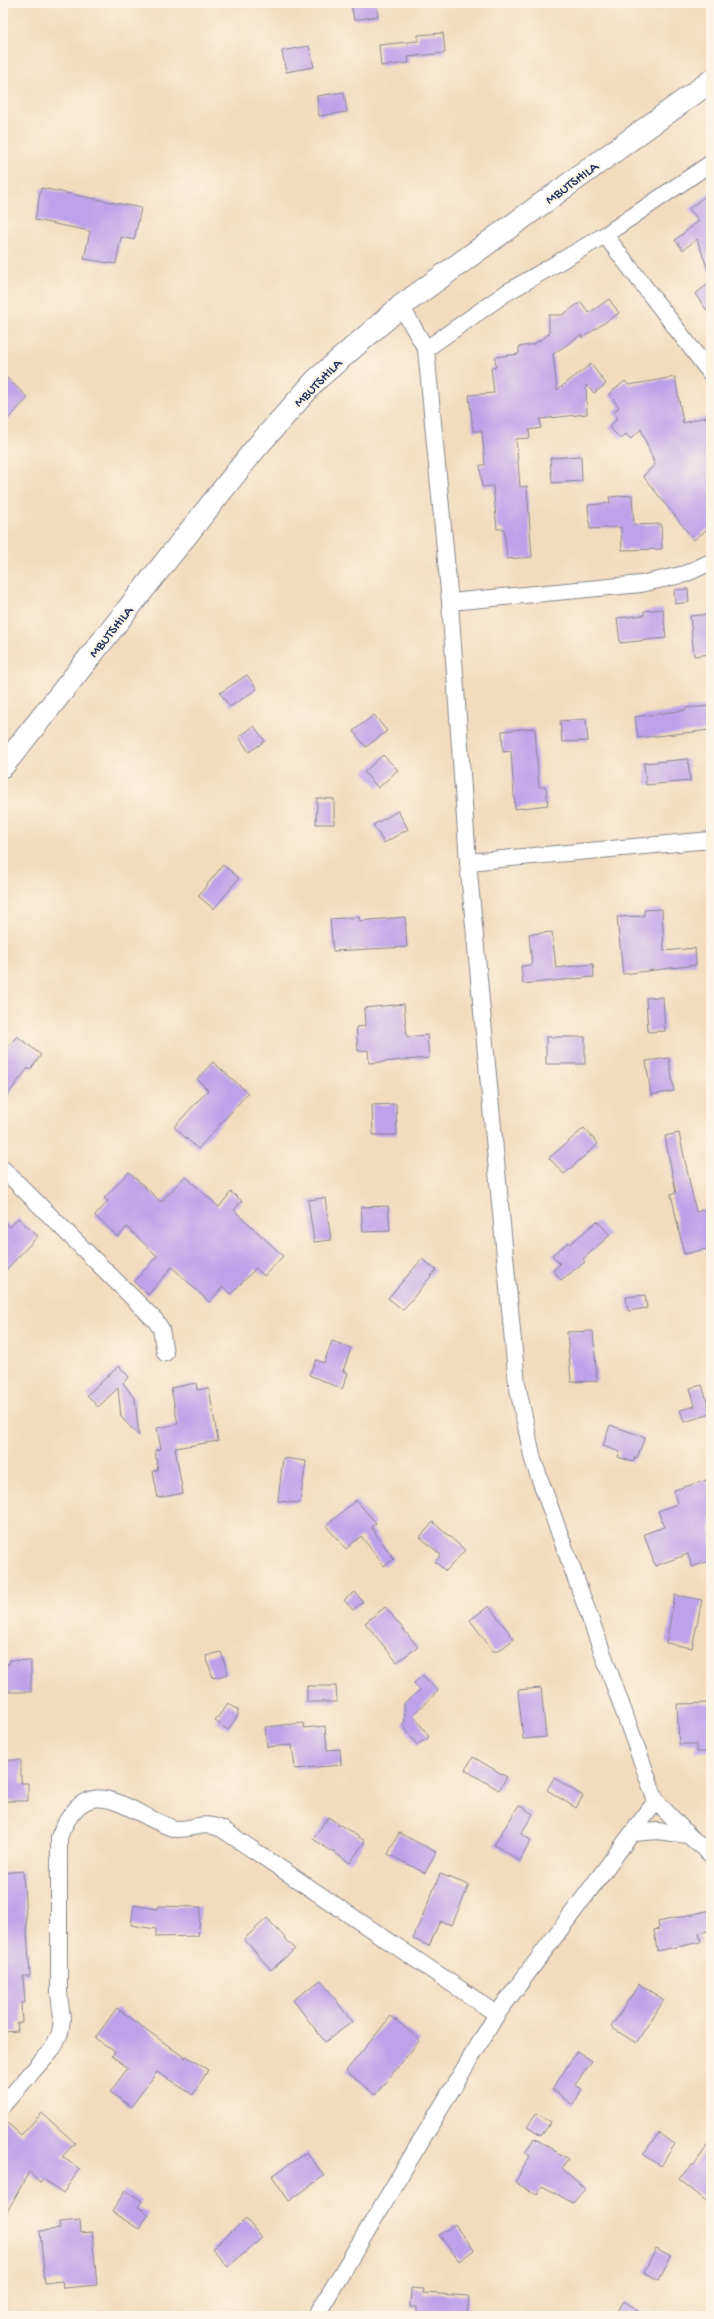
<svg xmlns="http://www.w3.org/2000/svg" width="714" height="2319" font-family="'Gochi Hand',sans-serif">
  <rect width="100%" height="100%" fill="#fcf5e5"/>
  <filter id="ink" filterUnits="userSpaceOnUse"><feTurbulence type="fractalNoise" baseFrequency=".025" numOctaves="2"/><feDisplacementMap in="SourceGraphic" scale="8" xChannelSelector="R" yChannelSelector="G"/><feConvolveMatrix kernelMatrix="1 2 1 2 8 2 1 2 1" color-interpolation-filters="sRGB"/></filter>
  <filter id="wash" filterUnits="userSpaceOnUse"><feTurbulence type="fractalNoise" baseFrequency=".012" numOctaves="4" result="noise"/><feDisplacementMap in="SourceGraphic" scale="16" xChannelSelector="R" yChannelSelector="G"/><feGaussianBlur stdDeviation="0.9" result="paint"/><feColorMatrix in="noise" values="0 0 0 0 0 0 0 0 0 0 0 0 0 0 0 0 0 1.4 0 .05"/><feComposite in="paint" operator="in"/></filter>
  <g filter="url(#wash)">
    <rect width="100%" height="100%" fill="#f3dcbd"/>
    <g id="blocks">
      <g fill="#bda1ea">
        <path d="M351 3H376L378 16 354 20Z"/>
        <path d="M443 33 445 53 408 57 409 63 381 66 379 45 418 41V35Z"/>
        <path d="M309 46 314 67 286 72 282 51Z"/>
        <path d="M344 92 347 112 319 116 317 96Z"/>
        <path d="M41 188 141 208 134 240 121 237 116 264 84 259 90 231 35 220Z"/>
        <path d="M711 191V273H709L697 239 683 250 675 240 699 221 689 209Z"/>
        <path d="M711 282V316L695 294Z"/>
        <path d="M609 299 619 313 582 338 581 335 553 354 557 390 591 364 606 384 594 393 586 385 587 414 540 419 541 428 529 430 530 438 516 439 520 487 527 486 532 557 507 559 504 529H497L493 486 482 487 480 465H485L482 431H473L469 395 494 393 491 368 496 367 495 357 519 354V347L534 344 549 334V315H562L581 302 589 313Z"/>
        <path d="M3 374 28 398 3 424Z"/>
        <path d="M675 377 683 423 705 417 711 426V526L694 540 643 476 655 465 641 429 631 439 626 434 621 439 609 427 618 418 613 413 619 407 609 394 625 381 629 385Z"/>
        <path d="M581 456 582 481 552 483 550 458Z"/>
        <path d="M632 495 634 525 661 524 662 549 622 550 621 527 590 529 588 505 610 503 609 497Z"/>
        <path d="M688 589 689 602 675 604 674 590Z"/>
        <path d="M663 609 666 638 620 643 617 618 644 615V611Z"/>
        <path d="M711 614V654L694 656 690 616Z"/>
        <path d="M247 675 257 689 230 707 220 693Z"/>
        <path d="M711 706V730L638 738 635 717 685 710V708Z"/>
        <path d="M374 715 387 731 366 747 353 731Z"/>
        <path d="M586 719 588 741 562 742 560 721Z"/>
        <path d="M254 726 265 741 249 752 239 737Z"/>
        <path d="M535 728 539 787H546L548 805 515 809 511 751 503 752 502 731Z"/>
        <path d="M383 755 398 770 378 788 364 772Z"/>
        <path d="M688 759 690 781 646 785 644 763Z"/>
        <path d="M317 798 334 799V824H316Z"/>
        <path d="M398 811 408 829 384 843 373 825Z"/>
        <path d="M223 865 239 878 214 909 198 896Z"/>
        <path d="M662 909 664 951 695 948 696 965 623 974 617 917 644 916V910Z"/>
        <path d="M359 917 360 921 405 917 407 947 333 951 330 919Z"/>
        <path d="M552 932 556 968 593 964 594 977 523 984 521 966 532 965 529 934Z"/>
        <path d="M663 997 665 1031 648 1032 646 998Z"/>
        <path d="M404 1004 407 1037 427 1035 429 1058 369 1063 368 1050 358 1051 356 1027 365 1026 364 1008Z"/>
        <path d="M17 1036 41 1055 30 1070 28 1068 3 1101V1053Z"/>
        <rect x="546" y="1037" width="39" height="27"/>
        <path d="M669 1058 674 1091 651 1095 646 1061Z"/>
        <path d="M213 1062 248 1093 198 1149 174 1127 208 1090 197 1079Z"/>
        <path d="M396 1104 397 1135H373L372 1105Z"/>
        <path d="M584 1128 598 1144 564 1174 549 1158Z"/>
        <path d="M679 1133 696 1212 711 1208V1248L684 1254 671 1194 676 1193 665 1136Z"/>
        <path d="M129 1172 161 1202 185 1176 219 1207 231 1192 242 1201 234 1210 283 1256 264 1276 256 1268 231 1294 223 1287 209 1302 172 1267 148 1295 134 1282 157 1256 127 1227 118 1237 95 1216 108 1201 104 1198Z"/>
        <path d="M325 1198 331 1240 314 1242 308 1200Z"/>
        <path d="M388 1206 390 1231 363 1232 361 1207Z"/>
        <path d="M18 1218 38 1236 3 1273V1220L10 1227Z"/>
        <path d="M597 1221 610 1235 583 1259 585 1262 561 1280 553 1270 560 1264 552 1255 569 1242 570 1244Z"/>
        <path d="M422 1259 436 1270 403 1310 388 1298Z"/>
        <path d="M645 1295 647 1308 628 1311 626 1297Z"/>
        <path d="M593 1331 597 1381 571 1382 567 1332Z"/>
        <path d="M332 1341 351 1348 343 1371 348 1373 342 1389 309 1375 316 1360 324 1363Z"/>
        <path d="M119 1366 129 1377 123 1383 135 1399 139 1436 121 1417 118 1388 98 1407 87 1395Z"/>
        <path d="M196 1383 197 1390 209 1388 218 1441 175 1448 183 1493 158 1498 153 1471 158 1470 155 1450 161 1449 157 1428 178 1424 171 1388Z"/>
        <path d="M702 1385 711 1414 684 1422 680 1410 695 1406 690 1388Z"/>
        <path d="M610 1425 645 1437 637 1458 635 1457 633 1462 618 1457 620 1452 603 1446Z"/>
        <path d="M283 1458 306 1461 300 1503 278 1501Z"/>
        <path d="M707 1480 711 1492V1560L692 1567 688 1554 655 1566 644 1534 664 1527 658 1511 677 1504 674 1490Z"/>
        <path d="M356 1500 376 1523 371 1527 394 1559 384 1566 361 1536 346 1549 326 1526Z"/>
        <path d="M433 1522 465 1550 446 1571 435 1562 441 1555 420 1537Z"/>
        <path d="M355 1592 363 1602 353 1610 344 1600Z"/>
        <path d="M675 1595 702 1600 692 1648 666 1643Z"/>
        <path d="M489 1606 514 1639 498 1651H493L470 1620Z"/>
        <path d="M385 1607 418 1647 397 1662 365 1623Z"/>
        <path d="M221 1652 228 1674 213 1678 206 1656Z"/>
        <path d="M10 1660 31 1661V1692H9V1689L3 1688V1664H9Z"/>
        <path d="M423 1675 438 1691 413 1714 429 1737 417 1745 402 1724 405 1722 404 1703 420 1690 414 1683Z"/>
        <path d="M307 1686H336L337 1702H307Z"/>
        <path d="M541 1688 546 1737 523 1739 518 1690Z"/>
        <path d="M228 1703 238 1710V1715L228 1730 215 1721Z"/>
        <path d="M711 1703V1752H696V1744H679L677 1704Z"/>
        <path d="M303 1723 304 1728 325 1726 327 1750 340 1749 341 1765 295 1769 292 1745 267 1747 265 1727Z"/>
        <path d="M473 1757 507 1777 499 1790 465 1770Z"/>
        <path d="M3 1760H21V1783H28V1801H3Z"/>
        <path d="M554 1778 583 1796 576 1808 547 1790Z"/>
        <path d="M519 1805 533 1814 521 1834 531 1840 520 1861 494 1845Z"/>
        <path d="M328 1817 365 1841 350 1863 313 1839Z"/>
        <path d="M399 1833 436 1852 425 1873 388 1854Z"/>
        <path d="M23 1871 30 1976H23L25 2003H21L22 2023H17L18 2031 3 2032V1873Z"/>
        <path d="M440 1874 469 1885 452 1925 440 1921 429 1946 413 1939Z"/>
        <path d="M134 1905 157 1909 158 1906 201 1907 198 1936 156 1937V1929L131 1925Z"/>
        <path d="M711 1910V1930L699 1933 701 1942 657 1951 654 1930 659 1929 658 1922Z"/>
        <path d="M267 1918 295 1949 271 1970 244 1939Z"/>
        <path d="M321 1980 352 2022 325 2042 293 2000Z"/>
        <path d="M639 1984 664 2000 636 2043 611 2027Z"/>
        <path d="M117 2008 185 2058 186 2056 208 2070 193 2095 157 2072 131 2107 110 2092 128 2068 112 2056 115 2052 95 2038Z"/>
        <path d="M391 2016 420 2040 375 2095 346 2071Z"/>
        <path d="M577 2051 592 2061 575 2085 582 2089 573 2105 552 2090Z"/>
        <path d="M42 2113 75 2143 62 2157 80 2169 63 2193 43 2179 40 2182 29 2172 3 2219V2119L21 2135Z"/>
        <path d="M537 2113 551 2122 541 2136 527 2127Z"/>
        <path d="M659 2133 675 2144 661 2166 643 2154Z"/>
        <path d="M534 2138 568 2159 562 2168 585 2189 573 2203 542 2186 537 2195 515 2182 530 2156 525 2153Z"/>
        <path d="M711 2141V2205L679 2179 692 2164 694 2165Z"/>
        <path d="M307 2152 324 2176 289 2201 272 2176Z"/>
        <path d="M125 2190 142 2201 138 2207 149 2214 139 2229 112 2212Z"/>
        <path d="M246 2219 262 2238 228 2267 212 2248Z"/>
        <path d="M80 2220 81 2233 92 2232 97 2285 63 2288 62 2281 45 2283 40 2231 60 2229 59 2222Z"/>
        <path d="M455 2224 474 2250 459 2261 439 2235Z"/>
        <path d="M656 2249 671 2257 659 2280 644 2272Z"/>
        <path d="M411 2288 424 2289 423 2293 469 2296 467 2316H417V2307H410Z"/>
        <path d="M624 2301 646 2316H614Z"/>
      </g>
    </g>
  </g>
  <g filter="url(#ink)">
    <use href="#blocks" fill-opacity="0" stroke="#87868e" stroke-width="1"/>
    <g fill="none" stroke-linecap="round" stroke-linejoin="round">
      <defs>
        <g id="street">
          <path d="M605 235 711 374"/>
          <path d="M401 306 426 349 450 602 468 862 517 1384 533 1460 656 1801 688 1835 711 1855"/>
          <path d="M426 349 506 293 605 235 711 163"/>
          <path d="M450 602 641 584 685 574 711 562"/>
          <path d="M468 862 711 840"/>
          <path d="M3 1169 155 1320 161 1329 165 1353"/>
          <path d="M634 1833 657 1831 688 1835"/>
          <path d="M3 2105 53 2048 60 2033 62 2019 59 1993V1837C88 1765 127 1813 175 1829 194 1830 201 1820 222 1829L497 2014"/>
          <path d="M316 2316 497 2014 656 1801"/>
        </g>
        <path id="secondary" d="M3 766 255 449 316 380 401 306 711 81"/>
      </defs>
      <use href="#street" stroke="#87868e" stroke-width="18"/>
      <use href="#secondary" stroke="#87868e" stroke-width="24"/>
      <use href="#street" stroke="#fff" stroke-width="16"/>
      <use href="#secondary" stroke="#fff" stroke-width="22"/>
    </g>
  </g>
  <g text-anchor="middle" stroke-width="4" stroke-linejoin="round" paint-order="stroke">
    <g font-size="14" fill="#1b2f5e" stroke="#fcf5e5">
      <text transform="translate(571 182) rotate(-36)" y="5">MBUTSHILA</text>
      <text transform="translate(317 382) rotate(-45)" y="5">MBUTSHILA</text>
      <text transform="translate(110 631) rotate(-51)" y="5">MBUTSHILA</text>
    </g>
  </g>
  <rect width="714" height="2319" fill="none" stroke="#fcf5e5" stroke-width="16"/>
</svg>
